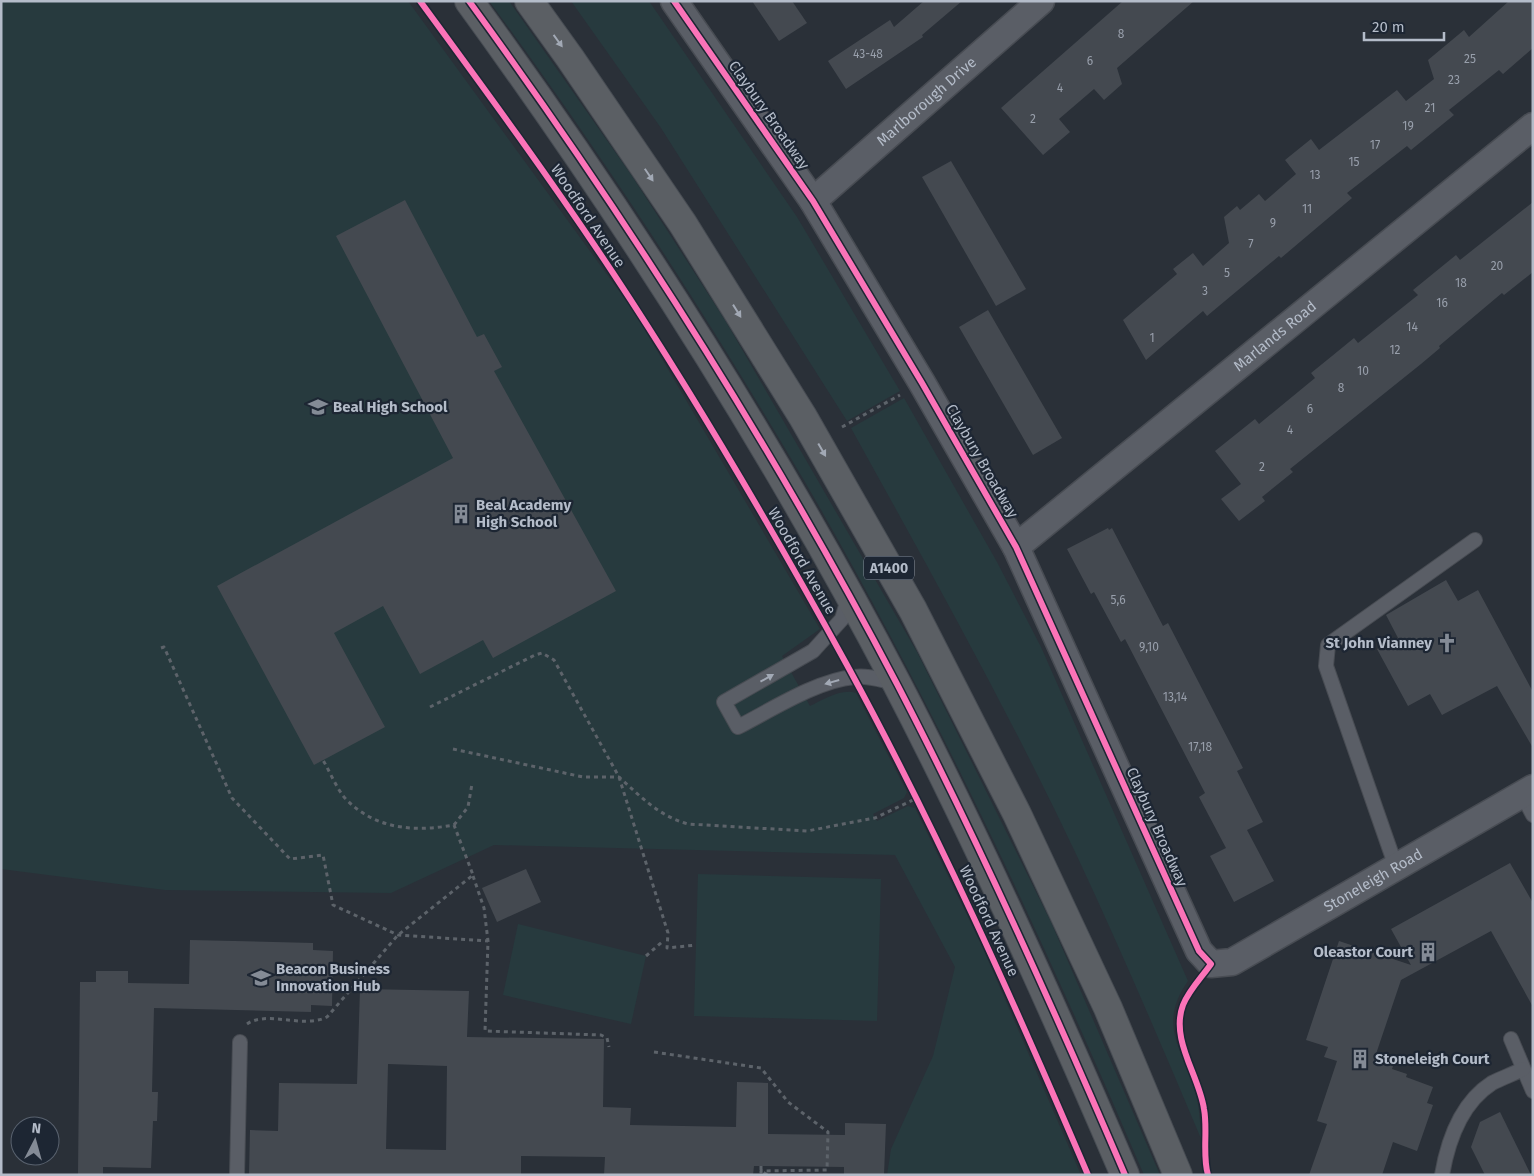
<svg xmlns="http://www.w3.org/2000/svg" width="1534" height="1176" font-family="'Fira Sans',sans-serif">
  <rect width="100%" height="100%" fill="#2a3038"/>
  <g fill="#273a3e">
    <path d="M1 1H408L635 313 820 629 782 656 810 706C823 700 841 688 856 693L907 792 904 798 873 814 877 821 908 806 915 808 982 946 1081 1175H887L891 1149 933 1056 955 967 895 855 494 845 391 893 165 890 1 869Z"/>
    <path d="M489 1H509L632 176 725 320 917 652 1051 922 1160 1175H1144C1043 938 934 704 805 482 708 317 603 155 489 1Z"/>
    <path d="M571 1H649L797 217 900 391 847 421 661 128Z"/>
    <path d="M904 398 997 562 1041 647 1188 981C1155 1028 1186 1052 1197 1099 1200 1113 1200 1127 1202 1141 1162 1046 1121 950 1077 856 1008 710 929 569 851 428Z"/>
    <path d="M698 874 881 879 877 1021 694 1016Z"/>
    <path d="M518 924 646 956 631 1024 503 995Z"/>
  </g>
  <g fill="#444950" fill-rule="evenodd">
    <path d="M752 1H792L807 23 779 41Z"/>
    <path d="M924 1H962L922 35 923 37 846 89 828 61 890 20 894 27Z"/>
    <path d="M1123 1H1194L1117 68 1122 84 1104 100 1094 89 1059 119 1070 132 1043 155 1001 108Z"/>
    <path d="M1509 1H1533V48L1503 74 1499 70 1449 110 1454 115 1411 150 1407 146 1347 193 1352 198 1281 258 1279 256 1207 316 1203 311 1146 360 1123 320 1177 274 1173 269 1193 253 1203 266 1229 243 1224 217 1237 206 1240 210 1259 194 1265 201 1296 174 1285 160 1311 139 1319 150 1397 90 1406 101 1434 79 1428 60 1464 30 1469 37Z"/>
    <path d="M951 161 1026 289 996 306 922 177Z"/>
    <path d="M405 200 477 337 484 334 502 367 494 371 616 591 493 658 483 640 420 674 383 606 334 633 385 727 314 765 217 586 453 458 336 236Z"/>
    <path d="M1533 202V272L1504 295 1502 293 1439 346 1440 348 1421 364 1290 469 1293 472 1262 497 1265 501 1239 521 1221 499 1241 484 1215 451 1255 419 1259 424 1315 378 1311 373 1332 356 1354 338 1358 343 1418 295 1413 290 1456 255 1460 260Z"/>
    <path d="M988 310 1062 438 1033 455 959 327Z"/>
    <path d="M1108 528 1109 530 1112 528 1163 626 1168 623 1243 768 1237 771 1263 822 1247 830 1274 881 1234 902 1210 856 1226 848 1199 797 1205 793 1125 639 1121 642 1094 592 1091 594 1067 549Z"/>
    <path d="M1446 580 1458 601 1478 590 1533 692V748L1497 686 1442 715 1430 694 1408 706 1377 649 1398 638 1386 615Z"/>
    <path d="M1510 863 1533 903V1007L1491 931 1401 980 1376 1054 1395 1060 1392 1069 1407 1074 1406 1077 1433 1087 1427 1103 1433 1105 1417 1151 1393 1142 1382 1175H1309L1327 1124 1317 1121 1337 1061 1324 1057 1328 1047 1306 1040 1339 941 1411 965 1391 929Z"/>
    <path d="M526 869 541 902 497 922 482 888Z"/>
    <path d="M190 940 313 943V950L333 951 332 1006 311 1005V1012L154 1008 152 1092H158L157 1121H153L151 1168 103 1167V1175H78L80 982H96V971H128V983L189 984Z"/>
    <path d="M360 989 469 991 467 1037 604 1039 603 1107 631 1108 630 1125 736 1127 737 1082 768 1083V1134L845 1135V1123L886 1124 884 1175H844V1167L754 1166 753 1175H604L605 1157 521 1156V1175H249L250 1130 278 1131 279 1083 357 1084ZM388 1064 447 1066 446 1150 386 1149Z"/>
    <path d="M1500 1112 1531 1175H1485L1471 1147 1480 1122Z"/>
  </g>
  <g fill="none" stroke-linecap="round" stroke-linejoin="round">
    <defs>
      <g id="service">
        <path d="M849 596 842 619 813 651 724 702 738 727C771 710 818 680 854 677 868 675 881 680 895 683"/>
        <path d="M1522 794 1533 815"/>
        <path d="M1396 867 1326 666 1328 645 1475 540"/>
        <path d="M1511 1039 1533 1091"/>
        <path d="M237 1175 240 1042"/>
        <path d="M1442 1175C1448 1140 1461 1103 1492 1083 1502 1078 1513 1074 1523 1069"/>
      </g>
      <g id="minor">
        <path id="s1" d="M674 1 813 201 922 383 1016 547 1199 951 1211 964 1232 962 1533 788"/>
        <path id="s2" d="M813 201 1041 1"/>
        <path id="s3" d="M1016 547 1533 126"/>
      </g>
      <g id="trunk">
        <path d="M469 1C627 218 772 445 897 684 980 844 1054 1009 1125 1175"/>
        <path d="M529 1 570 58 683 224 803 417 913 610 1017 814 1108 1008 1178 1175"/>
      </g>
    </defs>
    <use href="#service" stroke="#484c53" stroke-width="16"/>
    <use href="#minor" stroke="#484c53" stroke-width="29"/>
    <use href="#trunk" stroke="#474c53" stroke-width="30"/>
    <g stroke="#5d636a" stroke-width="3" stroke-dasharray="4 4" stroke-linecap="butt">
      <path d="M842 427 900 395"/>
      <path d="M161 648 164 647 232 798 290 859 323 855 333 905 398 935 488 941"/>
      <path d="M430 707 535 655 542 653 554 660 619 777 668 933 667 948 696 945"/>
      <path d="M453 749 583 777H619C641 797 659 816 688 824L807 831 875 818 915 799"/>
      <path d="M454 825 468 807 472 784"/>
      <path d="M473 876 484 908 488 941 485 1031 601 1035 607 1038 609 1047"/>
      <path d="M646 956 662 942"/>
      <path d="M247 1024C267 1010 303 1029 327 1017L398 935 473 875 454 825C415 832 374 830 344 797 336 787 330 772 323 760"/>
      <path d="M654 1052 761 1068 788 1102 828 1132 827 1170 761 1171V1175"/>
      <path d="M761 1166V1171L768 1175"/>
    </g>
    <use href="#service" stroke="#5a5e66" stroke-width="14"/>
    <use href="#minor" stroke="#5a5e66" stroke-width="26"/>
    <use href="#trunk" stroke="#5b5f64" stroke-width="28"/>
    <defs>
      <g id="cycleway">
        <path d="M420 1C486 91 552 181 613 273 697 400 774 532 847 665 937 830 1014 1002 1088 1175"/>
        <path d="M469 1C627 218 772 445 897 684 980 844 1054 1009 1125 1175"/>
        <path d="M674 1 813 201 922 383 1016 547 1199 951 1211 964C1202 977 1189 990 1183 1005 1170 1040 1199 1075 1204 1109 1208 1130 1202 1155 1208 1175"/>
      </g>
    </defs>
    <use href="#cycleway" stroke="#1d2633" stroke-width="9"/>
    <use href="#cycleway" stroke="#fb73b8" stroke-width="6"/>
  </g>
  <defs><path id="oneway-solid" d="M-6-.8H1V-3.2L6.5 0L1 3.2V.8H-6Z" transform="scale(1.25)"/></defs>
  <g fill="#a2a9b5">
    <use href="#oneway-solid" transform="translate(558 41) rotate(54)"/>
    <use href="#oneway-solid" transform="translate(649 175) rotate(56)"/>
    <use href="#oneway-solid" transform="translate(737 311) rotate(58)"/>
    <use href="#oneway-solid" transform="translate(822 450) rotate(60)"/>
    <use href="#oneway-solid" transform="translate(767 678) rotate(-29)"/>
    <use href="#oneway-solid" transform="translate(832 682) rotate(164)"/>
  </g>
  <defs>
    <symbol id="school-bare" viewBox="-9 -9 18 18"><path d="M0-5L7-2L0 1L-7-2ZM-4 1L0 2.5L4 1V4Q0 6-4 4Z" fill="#848b96" stroke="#1d2633" stroke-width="2.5" paint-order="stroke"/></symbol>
    <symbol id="building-bare" viewBox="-9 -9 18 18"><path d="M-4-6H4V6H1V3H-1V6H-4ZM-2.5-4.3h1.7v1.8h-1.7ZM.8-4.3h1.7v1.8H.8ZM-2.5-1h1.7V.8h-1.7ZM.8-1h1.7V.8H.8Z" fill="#848b96" stroke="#1d2633" stroke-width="2.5" paint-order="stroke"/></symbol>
    <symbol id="church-bare" viewBox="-9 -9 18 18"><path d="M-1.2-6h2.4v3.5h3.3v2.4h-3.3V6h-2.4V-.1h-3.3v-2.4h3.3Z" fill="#848b96" stroke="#1d2633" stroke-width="2.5" paint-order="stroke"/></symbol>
  </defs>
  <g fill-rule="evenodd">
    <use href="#school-bare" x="304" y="393" width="28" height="28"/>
    <use href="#building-bare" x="447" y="500" width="28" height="28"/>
    <use href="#church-bare" x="1433" y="629" width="28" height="28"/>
    <use href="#building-bare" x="1414" y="938" width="28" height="28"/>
    <use href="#school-bare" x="247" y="964" width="28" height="28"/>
    <use href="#building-bare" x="1346" y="1045" width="28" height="28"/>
  </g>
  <g text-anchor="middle" stroke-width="4.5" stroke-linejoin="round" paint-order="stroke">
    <g font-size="12" fill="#989fab">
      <text x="1121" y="38">8</text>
      <text x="868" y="58">43-48</text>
      <text x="1470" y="63">25</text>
      <text x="1090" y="65">6</text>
      <text x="1454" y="84">23</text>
      <text x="1060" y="92">4</text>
      <text x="1430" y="112">21</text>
      <text x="1033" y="123">2</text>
      <text x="1408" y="130">19</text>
      <text x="1375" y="149">17</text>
      <text x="1354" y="166">15</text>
      <text x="1315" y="179">13</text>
      <text x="1307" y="213">11</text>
      <text x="1273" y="227">9</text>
      <text x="1251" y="248">7</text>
      <text x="1497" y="270">20</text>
      <text x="1227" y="277">5</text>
      <text x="1461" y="287">18</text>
      <text x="1205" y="295">3</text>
      <text x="1442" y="307">16</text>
      <text x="1412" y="331">14</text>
      <text x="1152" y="342">1</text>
      <text x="1395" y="354">12</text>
      <text x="1363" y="375">10</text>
      <text x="1341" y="392">8</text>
      <text x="1310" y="413">6</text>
      <text x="1290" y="434">4</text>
      <text x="1262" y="471">2</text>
      <text x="1118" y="604">5,6</text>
      <text x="1149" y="651">9,10</text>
      <text x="1175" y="701">13,14</text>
      <text x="1200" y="751">17,18</text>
    </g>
    <rect fill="#1d2633" stroke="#878f9c" stroke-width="1" x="864" y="556.5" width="50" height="23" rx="4"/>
    <g font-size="14" font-weight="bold" fill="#b4bcc9">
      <text x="889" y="573">A1400</text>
    </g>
    <g font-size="15" fill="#b4bcc9" stroke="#1d2633">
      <text dy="5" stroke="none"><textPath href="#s2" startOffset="151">Marlborough Drive</textPath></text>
      <text transform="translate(769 115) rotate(55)" y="5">Claybury Broadway</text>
      <text transform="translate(588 216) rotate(56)" y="5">Woodford Avenue</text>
      <text dy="5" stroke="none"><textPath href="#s3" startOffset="334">Marlands Road</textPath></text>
      <text transform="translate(982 461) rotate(60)" y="5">Claybury Broadway</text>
      <text transform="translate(802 561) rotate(60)" y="5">Woodford Avenue</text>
      <text transform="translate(1157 827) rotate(66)" y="5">Claybury Broadway</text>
      <text dy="5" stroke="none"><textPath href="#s1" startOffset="1290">Stoneleigh Road</textPath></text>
      <text transform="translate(989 921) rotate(65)" y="5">Woodford Avenue</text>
    </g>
    <g font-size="15" font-weight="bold" fill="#b4bcc9" stroke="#1d2633" text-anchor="start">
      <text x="333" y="412">Beal High School</text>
      <text x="476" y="510">Beal Academy<tspan x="476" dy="17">High School</tspan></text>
      <text x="1432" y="648" text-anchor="end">St John Vianney</text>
      <text x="1413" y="957" text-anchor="end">Oleastor Court</text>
      <text x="276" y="974">Beacon Business<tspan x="276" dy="17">Innovation Hub</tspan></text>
      <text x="1375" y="1064">Stoneleigh Court</text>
    </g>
  </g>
  <rect width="1534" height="1176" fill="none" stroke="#b4bcc9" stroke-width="5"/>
  <g transform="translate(35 1141) rotate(6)"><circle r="24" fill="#1d2633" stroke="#59626f"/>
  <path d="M0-4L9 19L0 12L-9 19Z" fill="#848b96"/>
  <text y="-8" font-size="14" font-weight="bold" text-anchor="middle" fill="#b4bcc9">N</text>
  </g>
  <path d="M1364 32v8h80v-8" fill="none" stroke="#b4bcc9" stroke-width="2.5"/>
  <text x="1372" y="32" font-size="15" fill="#b4bcc9" stroke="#1d2633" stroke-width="4" paint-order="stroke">20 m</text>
</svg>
